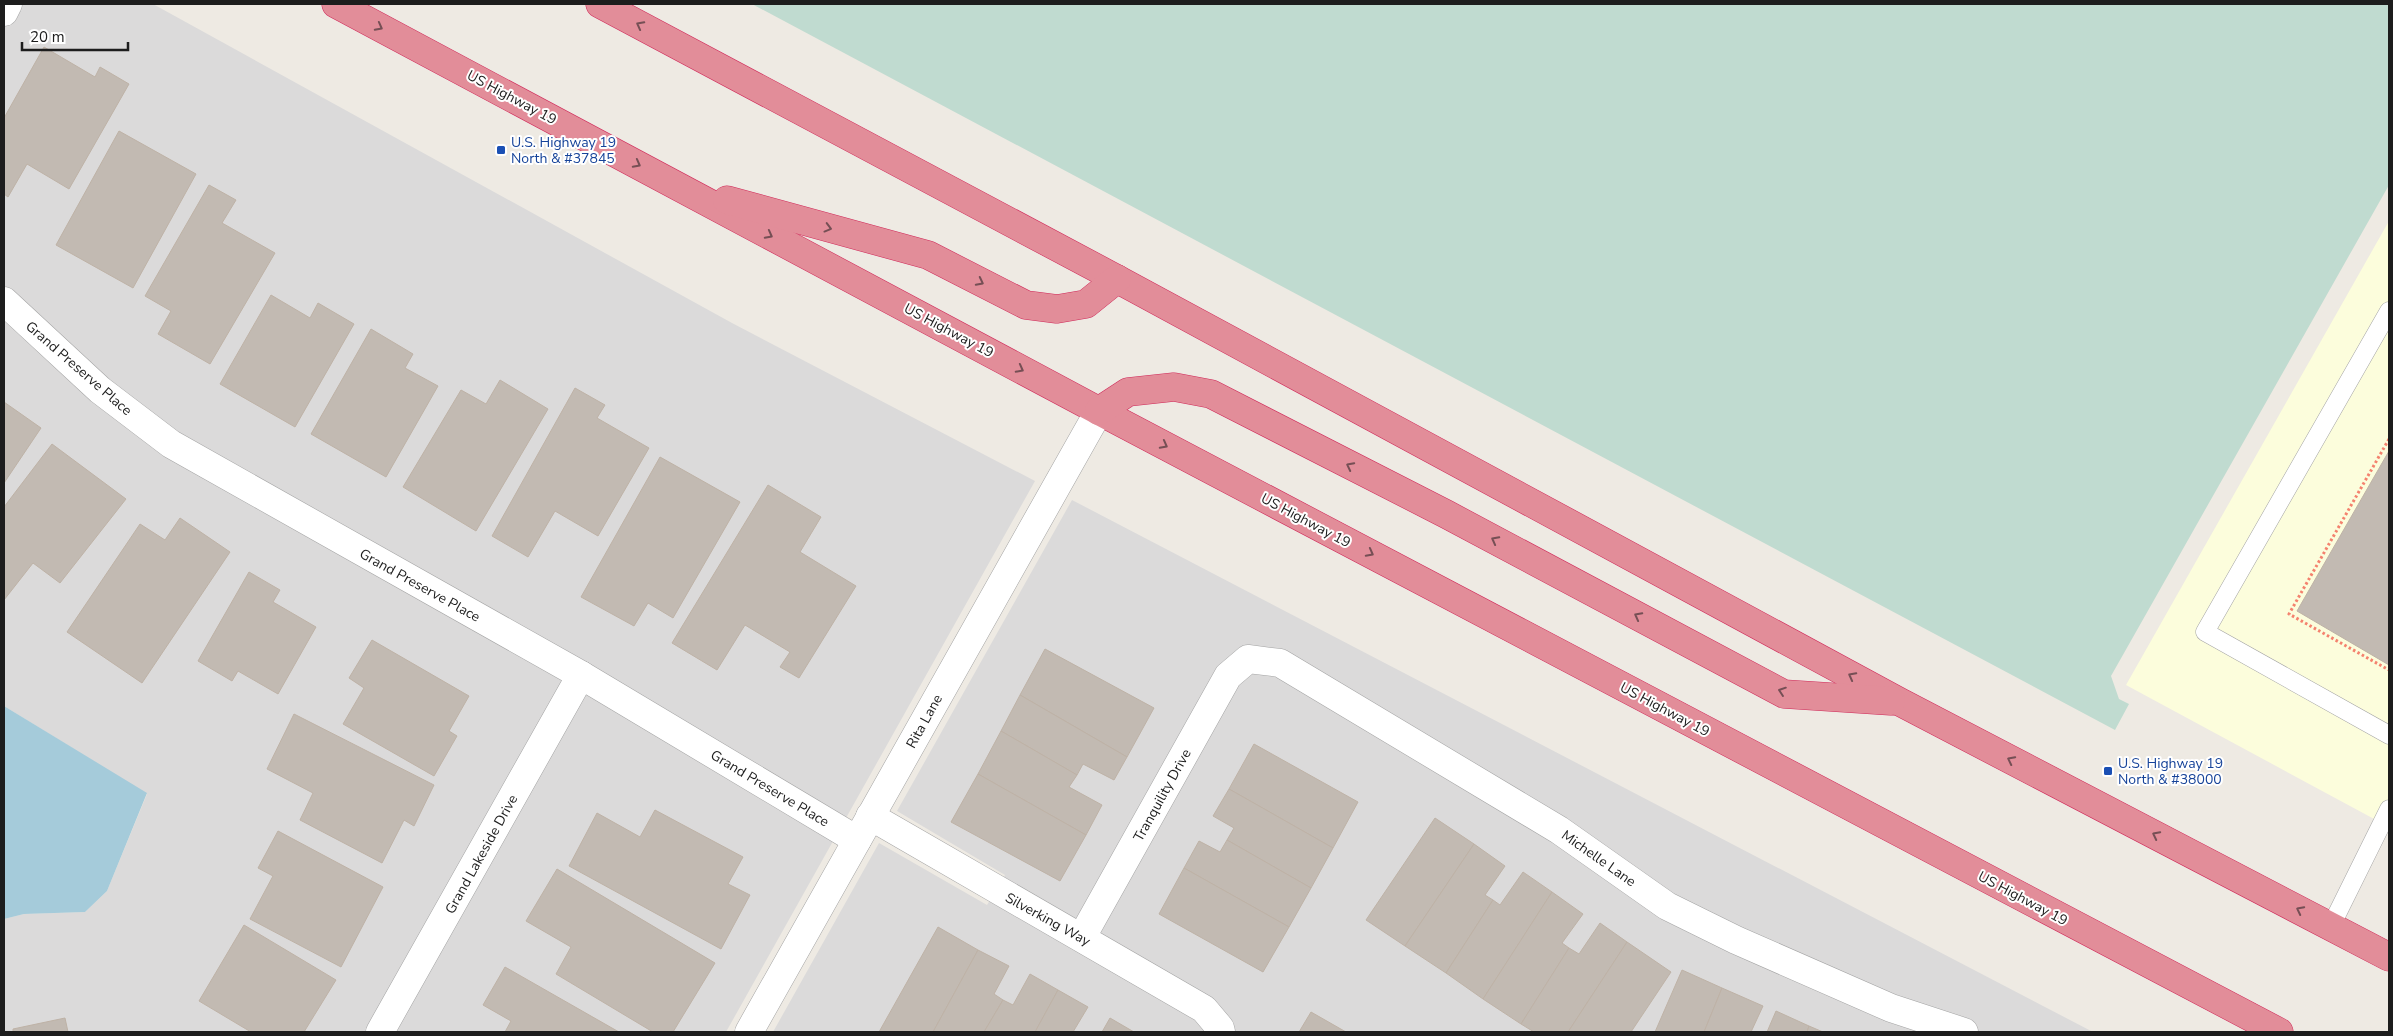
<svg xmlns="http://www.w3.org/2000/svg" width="2393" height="1036" font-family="'Nunito Sans',sans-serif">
  <rect width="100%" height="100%" fill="#eeeae3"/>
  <g fill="#dbdada">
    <path d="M4 4H153L732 323 1035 481 726 1032H4V919L24 914 85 912 107 891 147 794 4 706Z"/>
    <path d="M1072 500 2093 1032H773L879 843 987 905 1005 875 897 811Z"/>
  </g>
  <path fill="#fcfddc" d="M2389 221V827L2126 685Z"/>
  <path fill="#c0dbd0" d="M752 4H2389V185L2111 676 2119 699 2129 704 2115 730Z"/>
  <path fill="#a5cbda" d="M4 706 147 793 107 891 85 912 24 914 4 919Z"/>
  <g fill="#c2bab2" stroke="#beb2a6">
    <path d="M44 47 95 77 100 67 129 84 69 189 27 164 8 197 4 194V118Z"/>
    <path d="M119 131 196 174 133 288 56 245Z"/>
    <path d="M209 185 236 200 222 223 275 253 210 364 158 334 171 311 145 296Z"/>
    <path d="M271 295 310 318 318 303 354 324 295 427 220 384Z"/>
    <path d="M371 329 413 354 405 368 438 386 386 477 311 434Z"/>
    <path d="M500 380 548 409 476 531 403 487 461 390 486 404Z"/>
    <path d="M575 388 605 405 597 418 649 448 598 536 555 511 528 557 492 536Z"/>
    <path d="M4 402 41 428 4 483Z"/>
    <path d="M52 444 126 499 60 583 33 563 4 600V507Z"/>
    <path d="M2389 451V665L2297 611Z"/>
    <path d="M660 457 740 502 673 618 648 603 634 626 581 597Z"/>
    <path d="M768 485 821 517 800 552 856 586 799 678 780 667 790 652 745 625 717 670 672 643Z"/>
    <path d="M180 518 230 552 142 683 67 632 140 524 165 540Z"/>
    <path d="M249 572 280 590 273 602 316 627 278 694 238 671 232 681 198 661Z"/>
    <path d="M372 640 469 696 449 731 457 736 434 776 343 724 364 688 349 678Z"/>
    <path d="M1045 649 1154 708 1127 757 1020 695Z"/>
    <path d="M1020 695 1127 757 1114 780 1083 764 1077 775 1001 731Z"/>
    <path d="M294 714 434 785 414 826 404 820 382 863 300 820 313 793 267 769Z"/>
    <path d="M1001 731 1077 775 1069 787 1102 805 1086 835 978 774Z"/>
    <path d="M1254 744 1358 802 1333 848 1229 789Z"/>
    <path d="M978 774 1086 835 1060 881 951 822Z"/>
    <path d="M1229 789 1333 848 1311 888 1227 840 1234 828 1213 816Z"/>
    <path d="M655 810 743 857 728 884 750 895 721 949 569 866 597 813 640 837Z"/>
    <path d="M1435 818 1474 844 1405 946 1366 920Z"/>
    <path d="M278 831 383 887 341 967 250 919 273 876 258 868Z"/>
    <path d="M1227 840 1311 888 1289 927 1184 868 1199 841 1220 852Z"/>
    <path d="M1474 844 1505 866 1485 895 1493 900 1446 973 1405 946Z"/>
    <path d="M1184 868 1289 927 1263 972 1159 914Z"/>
    <path d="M557 869 715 963 673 1032H653L556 974 571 947 526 921Z"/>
    <path d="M1523 872 1552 892 1483 999 1446 973 1493 900 1500 905Z"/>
    <path d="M1552 892 1583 914 1562 943 1569 948 1521 1024 1483 999Z"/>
    <path d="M1600 923 1627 942 1568 1032H1534L1521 1024 1569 948 1579 954Z"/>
    <path d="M244 925 336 980 304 1032H251L199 1001Z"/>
    <path d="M938 927 978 950 933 1032H879Z"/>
    <path d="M1627 942 1671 972 1631 1032H1568Z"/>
    <path d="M978 950 1009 966 994 994 1003 1000 984 1032H933Z"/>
    <path d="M505 967 619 1032H505L511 1021 483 1005Z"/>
    <path d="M1682 970 1722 988 1704 1032H1655Z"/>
    <path d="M1030 974 1058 990 1035 1032H984L1003 1000 1013 1005Z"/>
    <path d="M1722 988 1763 1006 1751 1032H1704Z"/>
    <path d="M1058 990 1088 1007 1073 1032H1035Z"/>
    <path d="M1776 1011 1809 1026 1807 1032H1767Z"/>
    <path d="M1311 1012 1346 1032H1299Z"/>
    <path d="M65 1018 68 1032H13V1029Z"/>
    <path d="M1110 1018 1134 1032H1102Z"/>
    <path d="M1809 1026 1823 1032H1807Z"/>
  </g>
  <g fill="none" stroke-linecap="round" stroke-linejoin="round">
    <defs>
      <g id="lane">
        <path d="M2389 311 2205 632 2389 735"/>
        <path d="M2331 926 2389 809"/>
      </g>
      <g id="street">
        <path d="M4 12 8 4"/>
        <path d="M4 301 100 390 171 444 581 675 857 840"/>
        <path d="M870 816 1204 1009 1220 1028 1221 1032"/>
        <path d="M1082 937 1228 676 1248 659 1280 663 1559 830 1667 906 1736 940 1891 1008 1964 1032"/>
        <path d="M380 1032 581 675"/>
        <path d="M749 1032 1099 411"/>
      </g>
      <g id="highway">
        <path d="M336 4 1099 411 2279 1032"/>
        <path d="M600 4 1117 279 1900 702 2389 957"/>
        <path d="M727 200 928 255 1026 305 1057 309 1086 304 1117 279"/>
        <path d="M1099 411 1128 392 1174 387 1211 394 1446 514 1784 694 1891 701"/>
      </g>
    </defs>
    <use href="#lane" stroke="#a4a4a4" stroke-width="19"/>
    <use href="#street" stroke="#a4a4a4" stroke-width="29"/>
    <use href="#highway" stroke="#d02b5b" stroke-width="29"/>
    <path stroke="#f4826e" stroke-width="3" stroke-dasharray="2.5 2.5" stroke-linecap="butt" d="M2389 439 2289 614 2389 670"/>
    <use href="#lane" stroke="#fff" stroke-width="18"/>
    <use href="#street" stroke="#fff" stroke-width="28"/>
    <use href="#highway" stroke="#e28d99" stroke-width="28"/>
  </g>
  <defs><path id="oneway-chevron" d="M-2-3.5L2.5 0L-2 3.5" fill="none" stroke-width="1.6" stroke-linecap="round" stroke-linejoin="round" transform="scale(1.25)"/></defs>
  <g stroke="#764f55">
    <use href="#oneway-chevron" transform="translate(640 25) rotate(-152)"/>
    <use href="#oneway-chevron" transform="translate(379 27) rotate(28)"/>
    <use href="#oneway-chevron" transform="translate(637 164) rotate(28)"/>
    <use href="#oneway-chevron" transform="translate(828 228) rotate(15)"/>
    <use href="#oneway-chevron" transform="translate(769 235) rotate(28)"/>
    <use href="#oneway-chevron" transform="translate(980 282) rotate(27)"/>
    <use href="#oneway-chevron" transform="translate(1020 369) rotate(28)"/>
    <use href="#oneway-chevron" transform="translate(1164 445) rotate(28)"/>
    <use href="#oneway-chevron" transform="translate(1350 466) rotate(-153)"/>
    <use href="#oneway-chevron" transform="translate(1495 540) rotate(-152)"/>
    <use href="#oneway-chevron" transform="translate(1370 553) rotate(28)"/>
    <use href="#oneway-chevron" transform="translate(1638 616) rotate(-152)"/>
    <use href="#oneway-chevron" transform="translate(1852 676) rotate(-152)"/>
    <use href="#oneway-chevron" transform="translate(1782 691) rotate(-161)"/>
    <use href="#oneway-chevron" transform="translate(2011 760) rotate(-153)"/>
    <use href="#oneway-chevron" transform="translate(2156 835) rotate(-153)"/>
    <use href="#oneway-chevron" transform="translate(2300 910) rotate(-153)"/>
  </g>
  <g fill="#1a4fb4" stroke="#fff" stroke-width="2">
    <rect x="496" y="145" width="10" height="10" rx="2.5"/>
    <rect x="2103" y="766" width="10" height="10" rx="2.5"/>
  </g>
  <g text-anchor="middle" stroke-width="4" stroke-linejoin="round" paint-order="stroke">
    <g font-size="14" fill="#1d1d1d" stroke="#fff">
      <text transform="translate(512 97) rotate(28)" y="5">US Highway 19</text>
      <text transform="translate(949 330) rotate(28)" y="5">US Highway 19</text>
      <text transform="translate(79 368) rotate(41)" y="5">Grand Preserve Place</text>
      <text transform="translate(1306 520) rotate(28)" y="5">US Highway 19</text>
      <text transform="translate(420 585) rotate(29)" y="5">Grand Preserve Place</text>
      <text transform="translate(1665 709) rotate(28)" y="5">US Highway 19</text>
      <text transform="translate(924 721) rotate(-61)" y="5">Rita Lane</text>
      <text transform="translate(770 788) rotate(31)" y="5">Grand Preserve Place</text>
      <text transform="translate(1162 795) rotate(-61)" y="5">Tranquility Drive</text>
      <text transform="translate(481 854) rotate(-61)" y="5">Grand Lakeside Drive</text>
      <text transform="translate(1599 858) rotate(35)" y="5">Michelle Lane</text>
      <text transform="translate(2023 898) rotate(28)" y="5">US Highway 19</text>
      <text transform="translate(1048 919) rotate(29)" y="5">Silverking Way</text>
    </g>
    <g font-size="14" fill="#164399" stroke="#fff" text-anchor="start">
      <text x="511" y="147">U.S. Highway 19<tspan x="511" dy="16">North &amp; #37845</tspan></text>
      <text x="2118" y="768">U.S. Highway 19<tspan x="2118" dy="16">North &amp; #38000</tspan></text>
    </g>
  </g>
  <rect width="2393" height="1036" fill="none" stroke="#1d1d1d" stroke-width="10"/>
  <path d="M22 42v8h106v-8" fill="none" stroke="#1d1d1d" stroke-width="2.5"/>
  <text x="30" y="42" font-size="15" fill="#1d1d1d" stroke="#ffffff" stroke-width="4" paint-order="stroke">20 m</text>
</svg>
